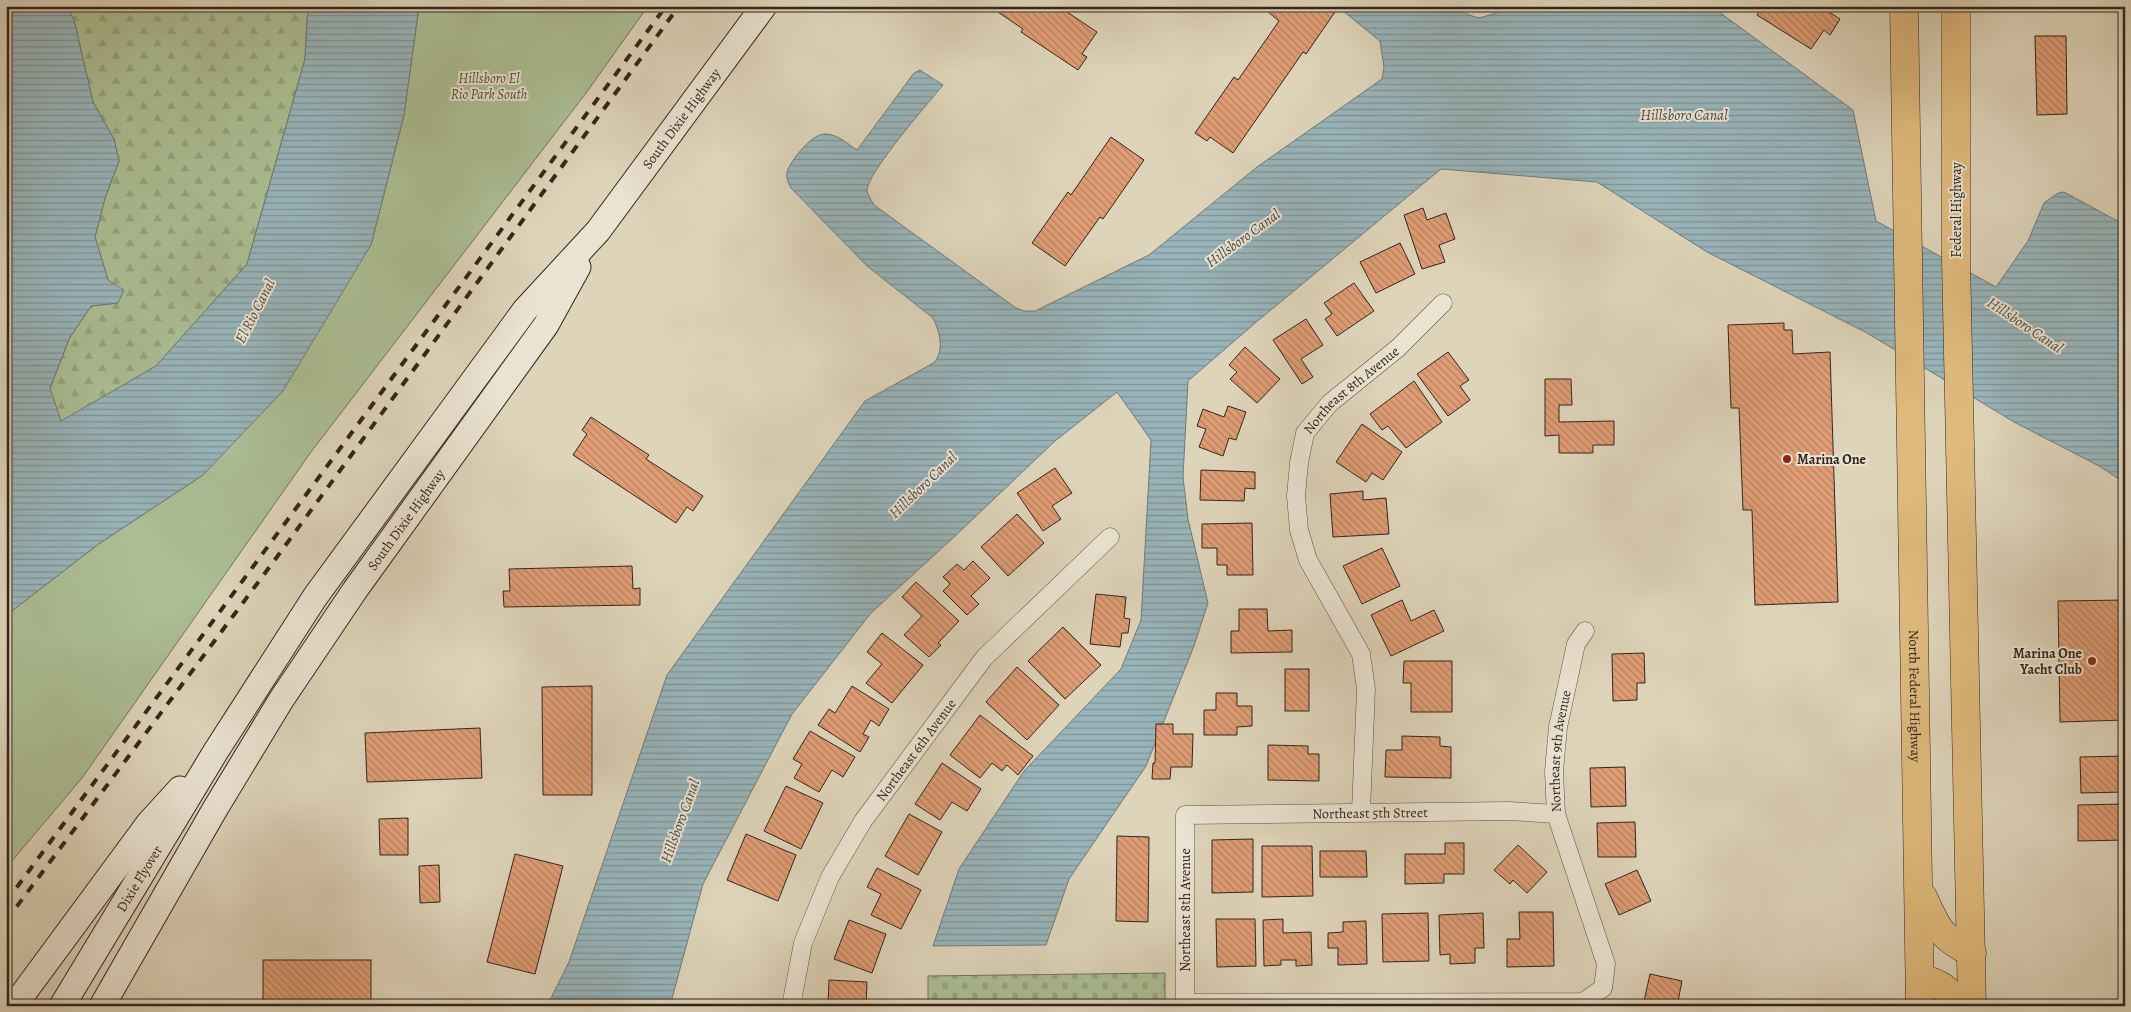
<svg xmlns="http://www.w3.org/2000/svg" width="2131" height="1012" font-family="Alegreya,serif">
  <defs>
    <pattern id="forest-firs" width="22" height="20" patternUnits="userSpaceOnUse" patternTransform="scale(1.25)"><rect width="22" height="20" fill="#acbe94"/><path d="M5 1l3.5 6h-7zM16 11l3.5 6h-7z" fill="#94a37f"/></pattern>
    <pattern id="cemetery-stones" width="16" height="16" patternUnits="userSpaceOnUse" patternTransform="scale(1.25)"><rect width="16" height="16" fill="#acbe94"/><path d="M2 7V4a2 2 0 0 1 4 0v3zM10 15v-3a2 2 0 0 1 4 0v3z" fill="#94a37f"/></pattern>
    <pattern id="water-rules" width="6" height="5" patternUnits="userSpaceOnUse" patternTransform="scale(1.25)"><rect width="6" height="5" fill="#99b5bb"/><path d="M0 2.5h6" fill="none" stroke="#7d9397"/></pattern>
    <pattern id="building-back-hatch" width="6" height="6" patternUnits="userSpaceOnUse" patternTransform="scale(1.25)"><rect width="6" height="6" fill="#e09d75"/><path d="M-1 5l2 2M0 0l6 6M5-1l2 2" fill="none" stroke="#b6805f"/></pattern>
  </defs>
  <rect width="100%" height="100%" fill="#ded4ba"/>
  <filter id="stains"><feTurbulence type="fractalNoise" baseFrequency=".004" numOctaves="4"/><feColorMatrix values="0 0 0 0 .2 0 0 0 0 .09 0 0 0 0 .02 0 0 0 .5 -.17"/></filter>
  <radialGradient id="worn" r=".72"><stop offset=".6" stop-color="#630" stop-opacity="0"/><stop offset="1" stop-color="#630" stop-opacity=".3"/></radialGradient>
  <path fill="#acbe94" stroke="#707258" d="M419 6H648L586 93 311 452 82 778 6 868V619L13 610 100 543 203 475 371 245 404 115Z"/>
  <path fill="url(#forest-firs)" stroke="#707258" d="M66 6H308L305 59 247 264 156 366 61 422 50 389 69 339 91 306 118 303 108 280 95 237 105 198 119 161 114 139 93 102 74 20Z"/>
  <path fill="url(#cemetery-stones)" stroke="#707258" d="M1165 973V1006H928V976Z"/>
  <g fill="url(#water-rules)" stroke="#707b7b">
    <path d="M6 6H66L74 20 93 102 114 139 119 161 105 198 95 237 108 280 124 290 118 303 91 306 69 339 50 388 61 421 156 366 247 264 305 59 308 6H419L404 115 371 245 283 391 203 475 100 543 13 610 6 619Z"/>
    <path d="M1337 6H1457L1469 15 1479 18 1521 6H1711L1853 110 1876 221 1996 287 2028 241 2044 203 2058 193 2064 192 2125 225V483L2099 466 2014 422 1867 333 1707 252 1597 182 1441 169 1254 324 1188 381 1183 477 1188 519 1208 603 1194 646 1146 766 1069 879 1046 945 933 946 959 869 1024 771 1121 669 1141 620 1151 440 1117 392 1055 441 953 538 871 613 792 714 703 884 670 1006H547L569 962 667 675 865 401 935 362C944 349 940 332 933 318L867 266 791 188C788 182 785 176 788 169 794 157 813 132 827 134 838 135 848 144 857 150L914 73 920 70 943 85C930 101 866 174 867 191 868 195 872 201 874 205L1016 308 1024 311H1035L1149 255 1257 167 1382 79 1384 67 1380 41Z"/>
  </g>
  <g fill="url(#building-back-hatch)" stroke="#33251c">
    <path d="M989 6H1058L1097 32 1082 54 1087 57 1078 70 1021 32 1023 29Z"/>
    <path d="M1261 6H1327L1335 12 1306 54 1303 52 1233 153 1210 137 1207 141 1195 133 1234 77 1238 80 1279 21Z"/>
    <path d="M1757 6H1820L1840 19 1830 35 1824 30 1811 49 1757 15 1761 9Z"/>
    <path d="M2035 36H2066L2067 114 2037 115Z"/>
    <path d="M1111 137 1144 160 1103 219 1100 217 1065 266 1032 243 1068 192 1071 195Z"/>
    <path d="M1423 208 1427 220 1446 213 1455 239 1439 245 1445 262 1422 269 1404 215Z"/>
    <path d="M1400 243 1415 274 1376 293 1360 262Z"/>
    <path d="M1354 283 1374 311 1337 336 1325 319 1332 314 1324 303Z"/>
    <path d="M1306 319 1323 345 1301 359 1313 377 1302 384 1273 340Z"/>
    <path d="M1784 323V330H1792L1793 354 1830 352 1838 602 1755 605 1752 510H1743L1739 408H1731L1728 325Z"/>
    <path d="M1245 347 1280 379 1257 403 1230 379 1237 372 1229 365Z"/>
    <path d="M1448 352 1469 380 1460 386 1470 400 1448 416 1417 374Z"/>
    <path d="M1545 379H1571L1572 405H1559V422L1614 421V445H1593V453H1559V435L1545 436Z"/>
    <path d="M1414 381 1442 422 1406 448 1388 426 1382 430 1370 414Z"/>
    <path d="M1228 406 1246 412 1236 440 1229 438 1223 456 1199 447 1206 429 1197 426 1203 409 1224 417Z"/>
    <path d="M591 417 649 455 646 459 703 496 693 511 687 507 676 523 573 455 587 434 582 430Z"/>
    <path d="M1362 424 1402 452 1383 480 1372 473 1366 482 1336 462Z"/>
    <path d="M1055 468 1072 493 1052 506 1061 519 1043 531 1017 493Z"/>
    <path d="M1201 470 1255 472V489L1245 488 1244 501 1200 500Z"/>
    <path d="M1363 491V500L1386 498 1389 534 1333 537 1330 494Z"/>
    <path d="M1017 514 1044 543 1008 576 981 547Z"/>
    <path d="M1252 523 1253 575H1227V565H1217V548H1202V524Z"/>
    <path d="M1382 548 1400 586 1362 604 1343 566Z"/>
    <path d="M973 561 990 578 971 596 979 604 967 615 943 591 950 584 943 577 957 564 964 570Z"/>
    <path d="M632 566 633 589 640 588V605L504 607 503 591H510L509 569Z"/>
    <path d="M916 582 959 621 938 643 941 645 929 657 904 635 922 616 902 597Z"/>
    <path d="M1096 594 1126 597 1124 618 1130 619 1128 633H1122L1120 647 1090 644Z"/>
    <path d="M1402 600 1411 621 1434 610 1444 631 1391 656 1371 615Z"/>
    <path d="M2125 600V720L2060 722 2058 601Z"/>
    <path d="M1239 609H1267L1268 631 1292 630V652L1231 653V631H1239Z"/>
    <path d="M1063 627 1101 665 1065 699 1028 661Z"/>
    <path d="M882 633 923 665 892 703 866 683 882 664 867 652Z"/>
    <path d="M1644 653 1645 683H1637V700L1613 701 1612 654Z"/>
    <path d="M1404 661H1452V712H1411V683H1403Z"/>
    <path d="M1017 667 1059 705 1027 740 986 702Z"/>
    <rect x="1285" y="669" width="24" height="42"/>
    <path d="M592 686V795H543L542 687Z"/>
    <path d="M852 686 889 709 879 726 871 720 863 734 869 737 860 752 818 725 829 709 835 713Z"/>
    <path d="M1216 693H1237V706H1252V726L1237 727V735H1204V710H1216Z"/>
    <path d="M980 715 1033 756 1018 775 1007 765 1002 771 992 763 980 778 950 755Z"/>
    <path d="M1156 724H1173V734H1193L1192 767H1171L1170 779H1152L1153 763H1155Z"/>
    <path d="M480 728 482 778 367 782 365 733Z"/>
    <path d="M810 731 855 757 843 777 832 770 819 792 794 778 802 764 793 759Z"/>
    <path d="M1402 736 1440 737V746L1451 747V778L1385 777 1386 750H1402Z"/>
    <path d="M1268 745 1308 746V754H1319V781L1268 780Z"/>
    <path d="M2125 756V792L2081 793 2080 757Z"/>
    <path d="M942 763 981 789 967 811 952 802 940 820 915 804Z"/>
    <path d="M1625 767 1626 806 1591 807 1590 768Z"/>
    <path d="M786 786 823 803 801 849 764 831Z"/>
    <path d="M2125 804V840L2078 841V805Z"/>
    <path d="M909 814 942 832 918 875 885 856Z"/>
    <path d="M408 818V855H380L379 819Z"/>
    <path d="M1635 822 1636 857H1598L1597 823Z"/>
    <path d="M746 834 796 855 778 901 727 880Z"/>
    <path d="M1117 836 1149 837 1148 922 1116 921Z"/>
    <path d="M1253 839V892L1212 893V840Z"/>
    <path d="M1445 843H1464V874H1444V883L1405 884V854H1445Z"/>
    <path d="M1518 845 1547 872 1527 893 1513 880 1510 884 1494 870Z"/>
    <path d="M1262 846H1312L1313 896 1262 897Z"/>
    <path d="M1320 851H1366L1367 877H1320Z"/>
    <path d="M515 854 563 866 535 974 487 962Z"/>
    <path d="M439 865 440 902 420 903 419 866Z"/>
    <path d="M877 868 921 890 901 929 871 915 881 894 867 887Z"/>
    <path d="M1637 870 1651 901 1619 915 1605 884Z"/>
    <path d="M1519 912H1553L1554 966 1507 967V939H1520Z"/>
    <path d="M1428 913 1429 961 1383 962 1382 914Z"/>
    <path d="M1483 913 1484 948H1475V963L1450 964V954L1440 955 1439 915Z"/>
    <path d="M1216 919H1255L1256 966 1217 967Z"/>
    <path d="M1283 919V933L1311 932 1312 965 1296 966V960H1281V965L1264 966 1263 920Z"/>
    <path d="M849 920 886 934 872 973 834 959Z"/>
    <path d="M1366 921 1367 964 1338 965V948H1328V933L1343 932V922Z"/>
    <rect x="263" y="960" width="108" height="46"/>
    <path d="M1650 974 1682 981 1677 1006H1643Z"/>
    <path d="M829 980 867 982 866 1006H828Z"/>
  </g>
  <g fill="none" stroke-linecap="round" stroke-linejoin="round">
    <defs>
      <g id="minor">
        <path id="s1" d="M1361 811 1366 689 1361 654 1308 560 1299 530 1296 496 1299 463 1305 433 1330 403 1398 348 1443 303"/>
        <path id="s2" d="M1185 1003 1583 1002 1603 988 1606 964 1556 814 1554 771 1558 727 1576 644 1585 631"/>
        <path id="s3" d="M791 1006 803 943 830 877 863 821 984 658 1110 537"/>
        <path id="s4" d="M1185 1006V815L1509 811 1556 814"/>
      </g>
      <g id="secondary">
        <path d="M14 1006 149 823 180 789"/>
        <path id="s5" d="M62 1006 216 751 315 597 525 310 598 231 764 6"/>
        <path id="s6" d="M102 1006 215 809 281 700 355 590 546 325 578 267"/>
      </g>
      <g id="primary">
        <path id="s7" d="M1904 6 1920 1006"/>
        <path d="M1956 6V259L1972 1006"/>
        <path d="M1923 897C1938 929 1939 936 1972 953"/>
        <path d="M1920 978C1939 983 1948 987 1957 1006"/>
      </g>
    </defs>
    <use href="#minor" stroke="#5e5144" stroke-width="19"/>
    <use href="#secondary" stroke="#33251c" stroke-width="27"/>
    <use href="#primary" stroke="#33251c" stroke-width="29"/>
    <use href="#minor" stroke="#eae3d2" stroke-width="18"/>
    <use href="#secondary" stroke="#eae3d2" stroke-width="25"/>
    <use href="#primary" stroke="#dfba7d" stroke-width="28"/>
    <g stroke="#33251c" stroke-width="4" stroke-dasharray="9 9" stroke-linecap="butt">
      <path d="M6 902 666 6"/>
      <path d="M6 921 274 561 679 6"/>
    </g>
  </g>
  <g fill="#8f2418" stroke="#eae3d2" stroke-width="2">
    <circle cx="1787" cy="459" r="5"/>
    <circle cx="2092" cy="661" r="5"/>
  </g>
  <g text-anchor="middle" stroke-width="4" stroke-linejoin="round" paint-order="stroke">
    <g font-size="14" font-style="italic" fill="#514b3a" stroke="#eae3d2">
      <text x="489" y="83">Hillsboro El<tspan x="489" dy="16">Rio Park South</tspan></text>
    </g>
    <g font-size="14" fill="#33251c" stroke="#eae3d2">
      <text dy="5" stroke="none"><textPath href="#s5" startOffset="1084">South Dixie Highway</textPath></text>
      <text transform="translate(1956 210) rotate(-90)" y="5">Federal Highway</text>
      <text dy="5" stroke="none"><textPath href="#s1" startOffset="458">Northeast 8th Avenue</textPath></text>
      <text dy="5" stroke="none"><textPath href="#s6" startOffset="574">South Dixie Highway</textPath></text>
      <text dy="5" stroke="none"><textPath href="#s7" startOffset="690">North Federal Highway</textPath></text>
      <text dy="5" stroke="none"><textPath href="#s3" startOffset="289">Northeast 6th Avenue</textPath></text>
      <text dy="5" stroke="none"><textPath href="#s2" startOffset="668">Northeast 9th Avenue</textPath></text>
      <text dy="5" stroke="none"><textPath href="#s4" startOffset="376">Northeast 5th Street</textPath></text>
      <text dy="5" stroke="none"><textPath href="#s5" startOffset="149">Dixie Flyover</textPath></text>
      <text transform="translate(1185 910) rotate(-90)" y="5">Northeast 8th Avenue</text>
    </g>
    <g font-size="14" font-weight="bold" fill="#33251c" stroke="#eae3d2" text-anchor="start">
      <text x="1797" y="464">Marina One</text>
      <text x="2082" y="658" text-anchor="end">Marina One<tspan x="2082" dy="16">Yacht Club</tspan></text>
    </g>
    <g font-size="15" font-style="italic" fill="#4c4944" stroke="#eae3d2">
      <text x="1684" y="120">Hillsboro Canal</text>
      <text transform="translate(1243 238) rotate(-36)" y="5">Hillsboro Canal</text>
      <text transform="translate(255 311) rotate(-63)" y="5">El Rio Canal</text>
      <text transform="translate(2025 325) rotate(34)" y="5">Hillsboro Canal</text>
      <text transform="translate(923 485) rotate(-44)" y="5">Hillsboro Canal</text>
      <text transform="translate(680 821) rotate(-70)" y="5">Hillsboro Canal</text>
    </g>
  </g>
  <rect width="2131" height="1012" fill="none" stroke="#ded4ba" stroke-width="25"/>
  <rect x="8" y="8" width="2116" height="997" fill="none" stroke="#33251c" stroke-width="2.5"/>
  <rect x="12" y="12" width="2106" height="987" fill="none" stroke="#33251c"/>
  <rect width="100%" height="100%" filter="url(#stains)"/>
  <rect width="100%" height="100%" fill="url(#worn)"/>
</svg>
